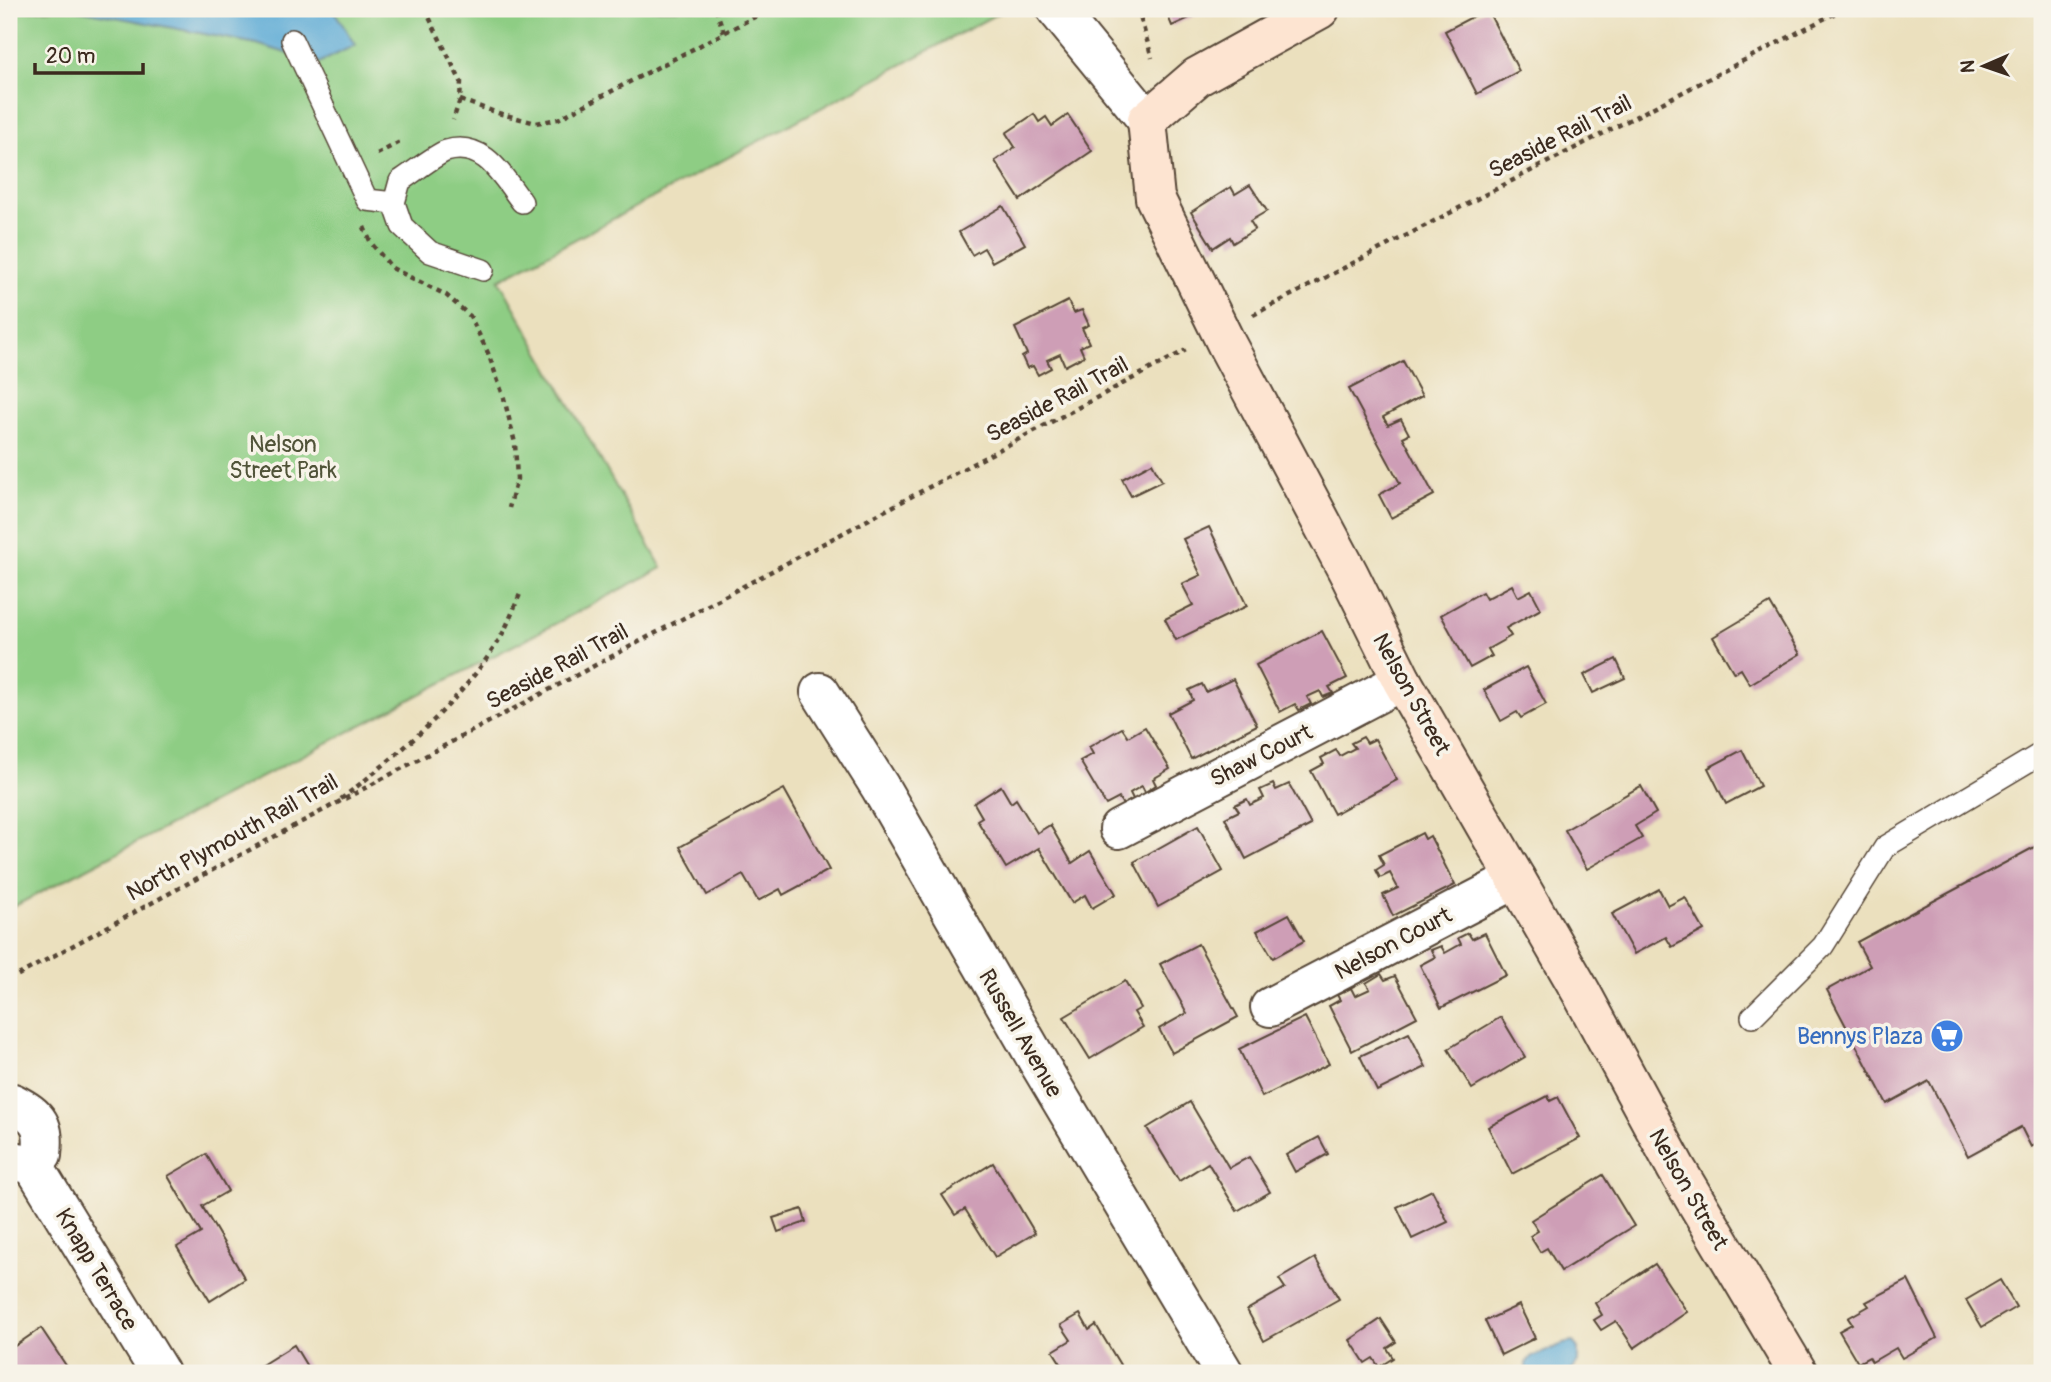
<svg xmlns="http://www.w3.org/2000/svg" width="2051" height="1382" font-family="Pangolin,sans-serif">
  <rect width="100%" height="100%" fill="#f7f3e8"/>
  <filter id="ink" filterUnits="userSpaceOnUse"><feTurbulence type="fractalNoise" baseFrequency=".0143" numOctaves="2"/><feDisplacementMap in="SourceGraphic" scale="14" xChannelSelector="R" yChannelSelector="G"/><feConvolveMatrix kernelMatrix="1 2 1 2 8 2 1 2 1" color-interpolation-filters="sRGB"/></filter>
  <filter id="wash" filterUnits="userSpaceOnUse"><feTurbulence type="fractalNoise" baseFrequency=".00686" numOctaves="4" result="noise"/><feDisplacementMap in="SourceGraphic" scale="28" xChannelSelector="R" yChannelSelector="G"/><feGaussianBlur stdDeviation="1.57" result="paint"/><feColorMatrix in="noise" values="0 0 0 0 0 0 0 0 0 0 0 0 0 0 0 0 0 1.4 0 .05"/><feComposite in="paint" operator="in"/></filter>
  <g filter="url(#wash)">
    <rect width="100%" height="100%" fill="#ebe0be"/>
    <path fill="#8ecd84" stroke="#647c51" stroke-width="2" d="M56 9H74L257 44 319 63 355 45 333 9H1006L499 280 662 568 9 909V12Z"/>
    <g fill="#5caad6" stroke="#4c6a7a" stroke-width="2">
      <path d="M74 9H333L355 45 319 63 257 44Z"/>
      <path d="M1573 1342 1578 1348V1362L1570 1373H1526V1363L1532 1356C1547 1354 1557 1343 1573 1342Z"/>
    </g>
    <g id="blocks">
      <g fill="#ce9eb6">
        <path d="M1165 9H1209L1172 26Z"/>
        <path d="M1487 9 1519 71 1477 94 1445 31Z"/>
        <path d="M1034 114 1039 122 1046 117 1052 126 1068 115 1092 151 1020 200 995 161 1015 147 1006 133Z"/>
        <path d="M1250 185 1267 211 1250 221 1255 229 1233 243 1230 237 1213 248 1191 212 1231 187 1235 194Z"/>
        <path d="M1003 206 1025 244 992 262 984 248 972 255 959 232Z"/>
        <path d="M1068 301 1074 313 1082 310 1089 325 1082 328 1089 343 1080 347 1084 356 1065 366 1060 354 1047 360 1051 368 1038 375 1033 366 1027 368 1022 357 1027 354 1015 328Z"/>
        <path d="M1403 361 1422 396 1383 417 1388 425 1401 419 1409 434 1403 437 1434 495 1391 518 1379 495 1400 483 1349 389Z"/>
        <path d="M1152 463 1162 481 1131 496 1122 479Z"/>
        <path d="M1209 527 1247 606 1176 640 1165 619 1193 605 1182 584 1201 575 1183 539Z"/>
        <path d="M1512 585 1518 597 1531 590 1541 609 1506 628 1511 636 1488 649 1492 656 1470 668 1441 615 1482 592 1486 599Z"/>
        <path d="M1770 603 1800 654 1750 684 1741 669 1734 673 1713 637Z"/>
        <path d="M1322 631 1347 678 1329 687 1333 693 1323 697 1320 691 1307 697 1311 704 1299 710 1295 704 1280 712 1256 665Z"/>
        <path d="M1616 659 1625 678 1593 693 1584 675Z"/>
        <path d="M1526 667 1546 704 1521 718 1517 712 1501 721 1484 690Z"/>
        <path d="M1233 679 1257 725 1191 759 1168 713 1193 700 1189 690 1202 684 1206 692Z"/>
        <path d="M1145 727 1170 769 1153 779 1156 785 1145 792 1142 786 1130 793 1133 799 1123 805 1119 798 1106 805 1080 761 1093 754 1089 747 1122 728 1128 737Z"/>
        <path d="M1363 737 1367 743 1375 739 1397 780 1334 814 1311 771 1324 764 1321 758 1336 750 1340 756 1355 748 1351 743Z"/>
        <path d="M1742 750 1760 786 1726 804 1708 768Z"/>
        <path d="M1273 784 1276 790 1289 784 1311 825 1246 859 1225 818 1239 811 1235 805 1247 799 1250 805 1264 798 1260 790Z"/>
        <path d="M1001 786 1011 803 1016 799 1037 833 1050 825 1072 863 1090 851 1116 894 1092 908 1085 895 1072 903 1039 848 1006 868 977 820 982 817 974 803Z"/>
        <path d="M1641 786 1656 813 1635 826 1642 838 1587 869 1565 830Z"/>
        <path d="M784 789 829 870 783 895 780 889 758 901 743 875 707 895 680 847Z"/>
        <path d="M1198 826 1223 871 1158 907 1134 862Z"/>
        <path d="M1422 833 1425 839 1430 836 1455 885 1393 916 1383 895 1398 888 1390 873 1380 878 1376 870 1384 865 1379 855Z"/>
        <path d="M2042 843V1142L2031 1147 2021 1127 1968 1156 1929 1081 1887 1104 1827 990 1870 966 1857 942Z"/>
        <path d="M1659 889 1668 906 1685 897 1704 930 1672 947 1666 937 1634 954 1612 914Z"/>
        <path d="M1289 914 1304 941 1273 958 1257 931Z"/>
        <path d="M1468 933 1472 939 1485 933 1506 975 1441 1008 1420 965 1435 957 1431 950 1441 946 1445 953 1461 944 1458 938Z"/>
        <path d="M1198 944 1238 1017 1172 1053 1159 1029 1187 1013 1160 964Z"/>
        <path d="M1381 974 1385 980 1395 976 1417 1017 1352 1051 1329 1006 1340 1000 1337 995 1351 988 1355 996 1370 989 1366 983Z"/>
        <path d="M1125 981 1141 1008 1134 1012 1143 1027 1090 1059 1064 1017Z"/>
        <path d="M1305 1017 1329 1064 1262 1097 1239 1049Z"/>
        <path d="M1501 1017 1525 1057 1472 1089 1448 1049Z"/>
        <path d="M1409 1033 1426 1067 1377 1091 1360 1056Z"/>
        <path d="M1548 1096 1550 1101 1558 1097 1580 1138 1512 1174 1488 1127Z"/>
        <path d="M1190 1102 1229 1168 1249 1157 1270 1192 1237 1211 1208 1163 1179 1181 1147 1128Z"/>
        <path d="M1319 1137 1328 1154 1295 1172 1286 1155Z"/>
        <path d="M206 1154 228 1191 202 1206 245 1279 210 1301 177 1247 201 1233 168 1176Z"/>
        <path d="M993 1163 1035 1233 995 1257 965 1209 955 1215 942 1195Z"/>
        <path d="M1603 1175 1634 1226 1561 1271 1547 1248 1540 1252 1530 1236 1538 1231 1531 1220Z"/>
        <path d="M1432 1190 1448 1222 1412 1239 1397 1207Z"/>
        <path d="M802 1209 806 1222 778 1232 773 1218Z"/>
        <path d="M1315 1258 1339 1299 1264 1341 1247 1310 1285 1288 1279 1279Z"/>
        <path d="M1655 1264 1687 1312 1634 1348 1616 1321 1601 1330 1594 1320 1602 1315 1595 1303Z"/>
        <path d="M1908 1280 1937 1338 1902 1358 1896 1348 1872 1362 1869 1357 1858 1363 1839 1331 1852 1324 1848 1318 1869 1306 1866 1302Z"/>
        <path d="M2000 1280 2016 1307 1982 1327 1966 1300Z"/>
        <path d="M1519 1305 1535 1338 1501 1355 1485 1321Z"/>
        <path d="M1080 1314 1089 1330 1096 1325 1125 1373H1067L1053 1351 1071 1340 1061 1325Z"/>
        <path d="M1381 1319 1396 1342 1387 1348 1393 1358 1379 1367 1373 1358 1365 1363 1350 1340Z"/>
        <path d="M41 1328 71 1373H9V1350Z"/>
        <path d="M294 1345 311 1373H253L252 1371Z"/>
      </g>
    </g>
  </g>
  <g filter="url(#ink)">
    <use href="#blocks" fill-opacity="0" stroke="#554536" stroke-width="2"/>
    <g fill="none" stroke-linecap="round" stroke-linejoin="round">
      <defs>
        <g id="lane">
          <path d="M292 40 367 200 394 203"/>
          <path d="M483 270 430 252 402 226 394 203 400 181C411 174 435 155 446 151 484 140 502 176 522 202"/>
          <path d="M1752 1017 1823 946 1885 847 2042 753"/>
        </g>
        <g id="street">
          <path d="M1056 9 1147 120"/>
          <path d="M820 692 880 787 1040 1065 1224 1373"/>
          <path d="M1119 829 1402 681"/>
          <path d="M1270 1007 1516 879"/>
          <path d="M9 1104 13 1103C40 1117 45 1125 42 1155L33 1165"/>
          <path d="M9 1160 33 1165 160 1373"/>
        </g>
        <path id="secondary" d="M1320 9 1197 77 1147 120 1155 198 1226 343 1349 574 1402 681 1581 992 1676 1168 1798 1373"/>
      </defs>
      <use href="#lane" stroke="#554536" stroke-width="24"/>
      <use href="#street" stroke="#554536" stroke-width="42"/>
      <use href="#secondary" stroke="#554536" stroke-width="42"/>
      <g stroke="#554536" stroke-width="4.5" stroke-dasharray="5 5" stroke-linecap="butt">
        <path d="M425 9 461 82 460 100 453 120"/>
        <path d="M716 9 724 33"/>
        <path d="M1138 9 1152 58"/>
        <path d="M460 100 498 113 536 123 558 119 770 9"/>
        <path d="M377 154 400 142"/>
        <path d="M364 227 371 243 392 268 446 295 470 316 488 353 504 398 515 443 517 479 509 508"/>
        <path d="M1253 315 1843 9"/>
        <path d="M341 799C400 753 457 706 497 643 507 628 513 610 520 594"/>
        <path d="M292 827 1186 350"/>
        <path d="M9 980 294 826"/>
      </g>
      <use href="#lane" stroke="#fff" stroke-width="21"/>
      <use href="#street" stroke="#fff" stroke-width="38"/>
      <use href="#secondary" stroke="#fde4d1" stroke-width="38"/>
    </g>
  </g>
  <defs>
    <symbol id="supermarket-disc" viewBox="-11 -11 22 22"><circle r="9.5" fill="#3f7fe0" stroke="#f7f3e8"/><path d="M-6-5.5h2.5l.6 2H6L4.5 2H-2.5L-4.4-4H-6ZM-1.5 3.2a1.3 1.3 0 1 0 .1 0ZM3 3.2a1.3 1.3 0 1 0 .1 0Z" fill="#fff"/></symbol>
  </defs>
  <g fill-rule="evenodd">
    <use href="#supermarket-disc" x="1928" y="1017" width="38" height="38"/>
  </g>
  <g text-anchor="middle" stroke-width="7" stroke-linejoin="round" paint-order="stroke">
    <g font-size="23" fill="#3b2a1e" stroke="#f7f3e8">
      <text transform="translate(1560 136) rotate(-27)" y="8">Seaside Rail Trail</text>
      <text transform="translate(1057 399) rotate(-28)" y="8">Seaside Rail Trail</text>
      <text transform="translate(557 666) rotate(-28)" y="8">Seaside Rail Trail</text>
      <text transform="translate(1412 694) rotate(61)" y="8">Nelson Street</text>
      <text transform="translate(1261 755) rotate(-27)" y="8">Shaw Court</text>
      <text transform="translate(232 837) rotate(-29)" y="8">North Plymouth Rail Trail</text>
      <text transform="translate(1393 943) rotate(-28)" y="8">Nelson Court</text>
      <text transform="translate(1021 1033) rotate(60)" y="8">Russell Avenue</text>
      <text transform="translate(1689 1189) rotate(60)" y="8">Nelson Street</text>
      <text transform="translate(97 1269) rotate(59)" y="8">Knapp Terrace</text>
    </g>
    <g font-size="23" fill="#505338" stroke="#f7f3e8">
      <text x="283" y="452">Nelson<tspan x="283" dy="26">Street Park</tspan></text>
    </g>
    <g font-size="23" fill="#366cbe" stroke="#f7f3e8" text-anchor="end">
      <text x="1923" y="1044">Bennys Plaza</text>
    </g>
  </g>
  <rect width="2051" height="1382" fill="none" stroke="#f7f3e8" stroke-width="35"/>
  <g transform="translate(1984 66) rotate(268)" stroke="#f7f3e8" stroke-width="5" paint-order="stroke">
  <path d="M0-5L12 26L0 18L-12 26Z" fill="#3b2a1e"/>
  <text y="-10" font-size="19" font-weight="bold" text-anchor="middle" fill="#3b2a1e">N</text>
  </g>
  <path d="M35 63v10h108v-10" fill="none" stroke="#3b2a1e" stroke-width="3.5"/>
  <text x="46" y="63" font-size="21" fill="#3b2a1e" stroke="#f7f3e8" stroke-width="5" paint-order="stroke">20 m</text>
</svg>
